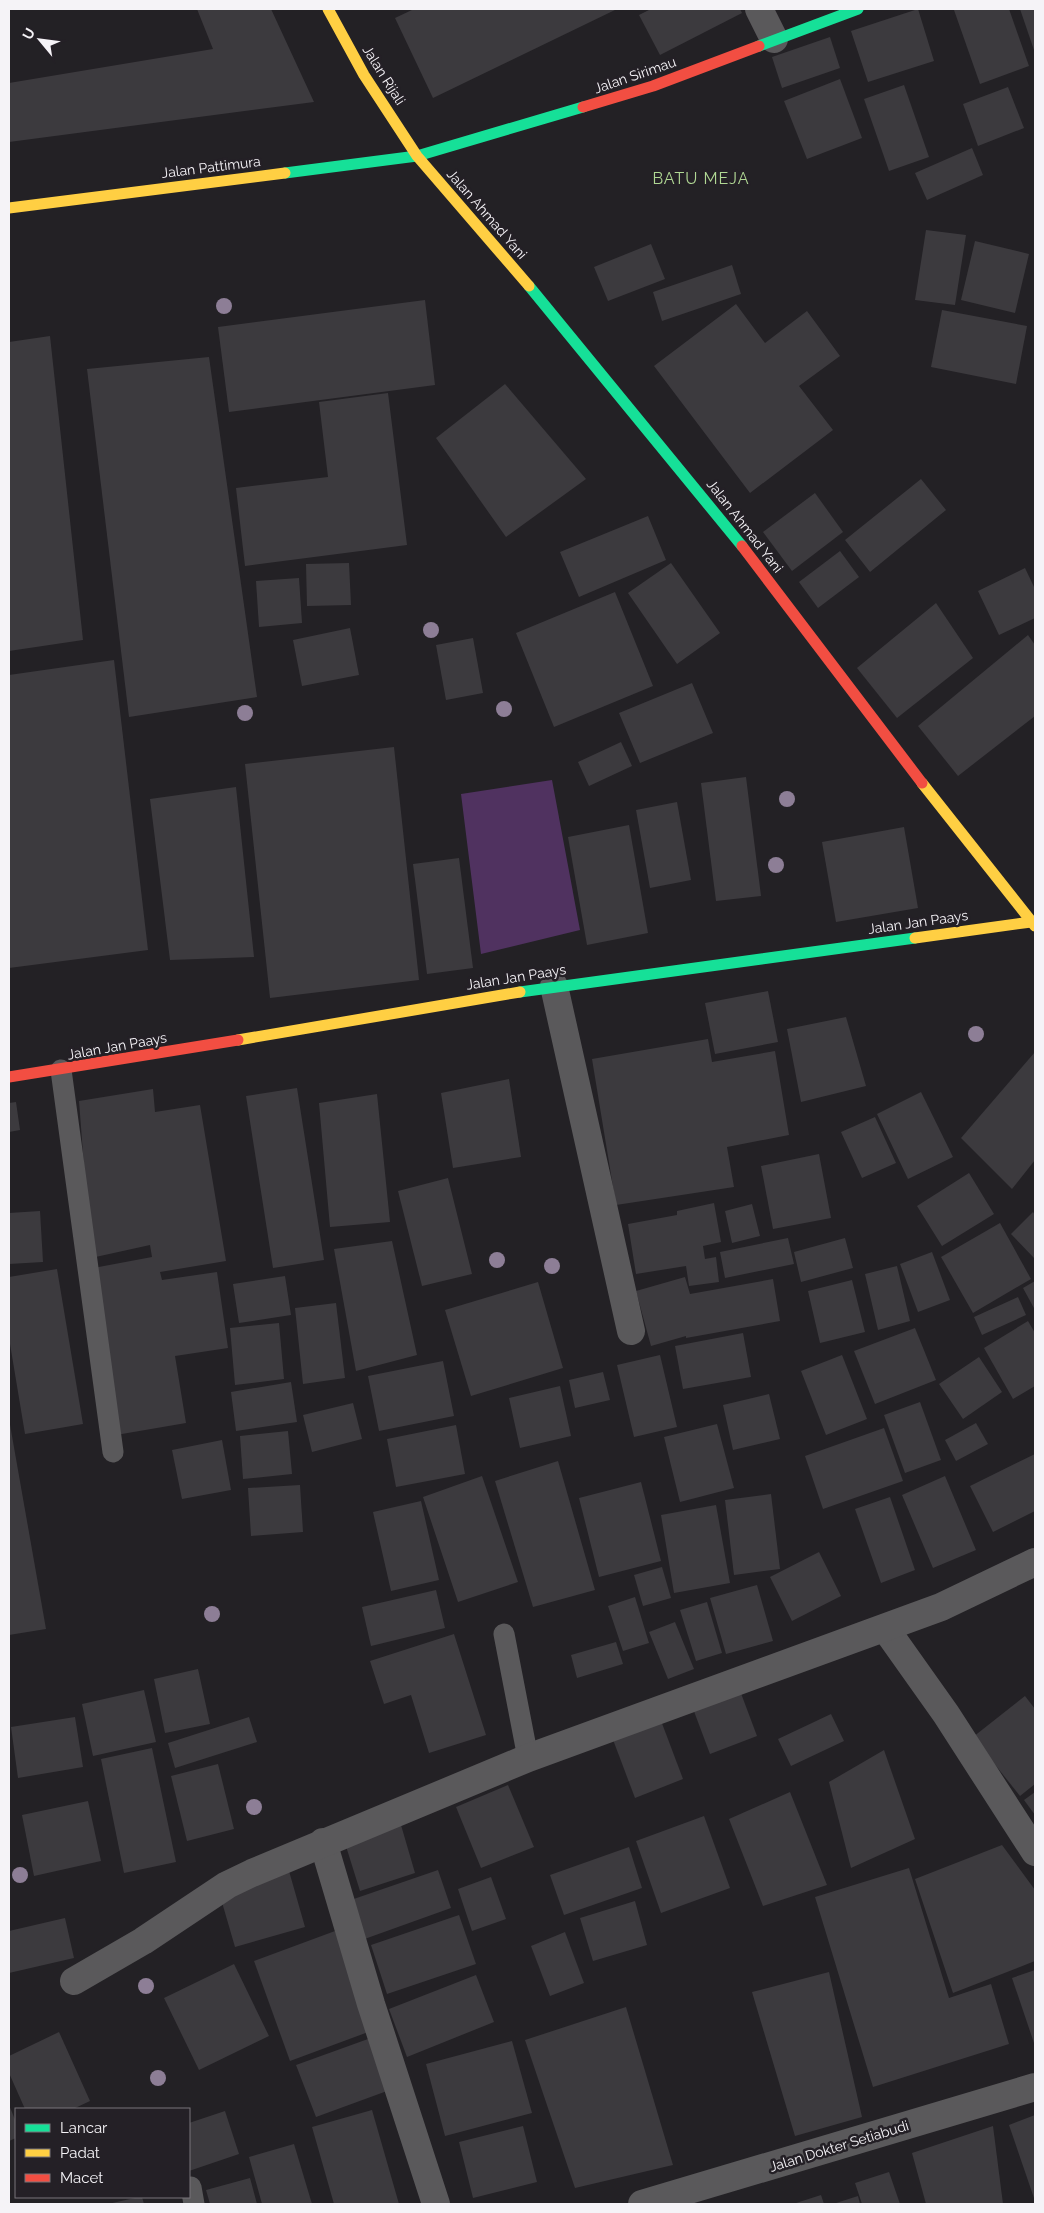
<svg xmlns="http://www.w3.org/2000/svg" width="1044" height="2213" font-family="Raleway,sans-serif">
  <rect width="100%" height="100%" fill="#232125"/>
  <path fill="#503260" d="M552 780 580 930 481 954 461 794Z"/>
  <g fill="#3c3a3e">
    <path d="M197 9H271L314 102 9 142V83L213 49Z"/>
    <path d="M414 9H617L433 98 395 18Z"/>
    <path d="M651 9H740L742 13 660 55 639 15Z"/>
    <path d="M918 9 934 61 868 82 851 31Z"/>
    <path d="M958 9H1009L1029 66 980 84 954 10Z"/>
    <path d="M1020 9H1035V53Z"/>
    <path d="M830 37 840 68 782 88 772 57Z"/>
    <path d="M840 79 862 138 807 159 784 101Z"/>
    <path d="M904 85 929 157 889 171 864 99Z"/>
    <path d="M1008 87 1024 128 978 146 963 104Z"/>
    <path d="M972 148 983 175 927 200 915 173Z"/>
    <path d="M926 230 966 235 955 305 915 300Z"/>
    <path d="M975 241 1029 254 1015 313 961 300Z"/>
    <path d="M651 244 665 279 608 301 594 267Z"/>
    <path d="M732 265 741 294 662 321 653 292Z"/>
    <path d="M425 300 435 385 229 412 218 327Z"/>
    <path d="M736 304 765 343 807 311 840 356 799 386 833 430 750 493 654 366Z"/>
    <path d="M942 310 1027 326 1016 384 931 367Z"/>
    <path d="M50 336 83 640 9 651V342Z"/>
    <path d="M209 357 257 697 129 717 87 369Z"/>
    <path d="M505 384 586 479 506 537 436 438Z"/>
    <path d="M388 393 407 545 245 566 236 488 328 477 319 402Z"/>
    <path d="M921 479 946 510 870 572 845 540Z"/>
    <path d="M815 493 843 532 792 571 763 532Z"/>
    <path d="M648 516 666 560 579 597 560 552Z"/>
    <path d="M840 551 859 577 818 608 799 582Z"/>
    <path d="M349 563 351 605 307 606 306 564Z"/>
    <path d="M671 563 720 633 677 664 628 593Z"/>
    <path d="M1025 568 1035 589V618L999 635 978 591Z"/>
    <path d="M299 578 302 623 259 627 256 581Z"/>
    <path d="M615 592 653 686 554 727 516 633Z"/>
    <path d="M936 603 973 658 897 718 857 668Z"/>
    <path d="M350 628 359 675 302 686 293 640Z"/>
    <path d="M1028 635 1035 645V716L958 776 918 726Z"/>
    <path d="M473 638 483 693 446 700 436 645Z"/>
    <path d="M114 660 148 950 9 968V675Z"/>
    <path d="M692 683 713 733 640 763 619 713Z"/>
    <path d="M621 742 632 766 589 786 578 762Z"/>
    <path d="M394 747 419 980 270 998 245 764Z"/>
    <path d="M746 777 761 896 716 901 701 783Z"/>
    <path d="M236 787 254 957 170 960 150 799Z"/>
    <path d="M677 802 691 880 650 888 636 810Z"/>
    <path d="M629 825 648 933 587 945 568 837Z"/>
    <path d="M904 827 918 908 836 922 822 842Z"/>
    <path d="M459 858 473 968 427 974 413 864Z"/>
    <path d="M768 991 778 1042 715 1054 705 1003Z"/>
    <path d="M846 1017 866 1086 801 1102 787 1029Z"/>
    <path d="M708 1039 712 1062 775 1051 789 1135 727 1147 734 1187 616 1205 592 1059Z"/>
    <path d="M1035 1052V1160L1012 1189 961 1138Z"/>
    <path d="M509 1079 521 1157 453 1168 441 1093Z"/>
    <path d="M297 1088 324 1260 273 1268 246 1096Z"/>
    <path d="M153 1089 155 1112 200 1105 226 1261 160 1272 162 1280 217 1272 228 1348 175 1356 186 1423 116 1435 88 1269 152 1257 150 1245 91 1258 79 1101Z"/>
    <path d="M921 1092 953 1157 908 1179 877 1114Z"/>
    <path d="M377 1094 390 1222 330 1227 319 1103Z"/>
    <path d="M16 1102 20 1130 9 1132V1103Z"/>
    <path d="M875 1117 896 1163 862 1178 841 1132Z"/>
    <path d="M819 1154 831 1218 773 1229 761 1166Z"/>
    <path d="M969 1173 994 1214 942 1246 917 1206Z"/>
    <path d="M448 1178 472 1274 422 1286 398 1191Z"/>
    <path d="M714 1203 721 1242 703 1246 705 1259 716 1257 719 1282 689 1286 686 1266 636 1274 628 1224 677 1215V1211Z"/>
    <path d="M752 1204 760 1236 732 1243 725 1211Z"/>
    <path d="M40 1211 43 1262 9 1264V1213Z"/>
    <path d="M1033 1212 1035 1215V1259L1011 1234Z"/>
    <path d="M1000 1223 1031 1279 973 1313 941 1257Z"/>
    <path d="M788 1238 794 1264 725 1278 720 1252Z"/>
    <path d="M845 1238 853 1268 801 1282 794 1252Z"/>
    <path d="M392 1241 417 1355 356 1371 334 1249Z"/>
    <path d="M932 1252 950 1300 918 1312 900 1264Z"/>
    <path d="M897 1266 910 1321 878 1330 865 1274Z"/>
    <path d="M57 1269 83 1424 25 1434 9 1338V1277Z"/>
    <path d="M285 1276 291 1315 239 1323 233 1284Z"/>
    <path d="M685 1277 690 1294 773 1279 780 1321 686 1338V1336L651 1346 636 1291Z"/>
    <path d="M852 1280 865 1332 820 1343 808 1291Z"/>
    <path d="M1035 1281V1310L1023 1288Z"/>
    <path d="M538 1282 563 1368 471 1396 445 1310Z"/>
    <path d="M1018 1297 1026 1315 982 1335 974 1317Z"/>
    <path d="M336 1303 345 1378 303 1384 295 1308Z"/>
    <path d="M1028 1321 1035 1333V1386L1013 1399 984 1348Z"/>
    <path d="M279 1323 284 1379 235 1385 230 1328Z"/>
    <path d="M915 1328 936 1380 875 1404 854 1351Z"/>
    <path d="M743 1333 751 1377 683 1389 675 1346Z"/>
    <path d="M660 1355 677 1427 634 1437 617 1365Z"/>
    <path d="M842 1355 867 1419 826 1435 801 1371Z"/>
    <path d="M979 1357 1002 1392 963 1419 939 1384Z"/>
    <path d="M443 1361 454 1416 379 1431 368 1376Z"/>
    <path d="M603 1372 610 1400 575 1408 569 1380Z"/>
    <path d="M291 1382 297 1422 236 1431 231 1392Z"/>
    <path d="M560 1386 571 1436 520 1448 509 1398Z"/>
    <path d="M769 1394 780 1439 733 1450 723 1405Z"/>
    <path d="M920 1402 941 1460 905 1473 884 1415Z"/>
    <path d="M353 1403 362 1439 312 1452 303 1415Z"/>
    <path d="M9 1419 46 1629 9 1635Z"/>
    <path d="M976 1423 988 1444 956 1461 945 1440Z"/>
    <path d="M717 1424 734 1488 680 1502 664 1437Z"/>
    <path d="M456 1425 465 1474 396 1487 387 1439Z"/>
    <path d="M884 1428 903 1481 823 1509 805 1456Z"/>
    <path d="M288 1431 292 1474 243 1479 240 1436Z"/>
    <path d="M222 1440 231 1490 182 1499 172 1450Z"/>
    <path d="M1035 1454V1511L993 1532 970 1486Z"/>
    <path d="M558 1461 595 1590 533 1607 495 1481Z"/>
    <path d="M482 1476 518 1582 458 1602 423 1497Z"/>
    <path d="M945 1476 976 1550 933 1568 902 1495Z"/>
    <path d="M641 1482 661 1561 599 1577 579 1498Z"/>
    <path d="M300 1485 303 1532 251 1536 248 1488Z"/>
    <path d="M771 1494 780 1569 734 1575 725 1500Z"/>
    <path d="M890 1497 915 1570 881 1583 855 1509Z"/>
    <path d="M421 1501 439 1580 391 1591 373 1512Z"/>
    <path d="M716 1505 730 1583 674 1593 661 1515Z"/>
    <path d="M819 1552 841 1596 792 1621 770 1577Z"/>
    <path d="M662 1567 671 1598 643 1606 634 1575Z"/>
    <path d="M757 1585 773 1641 726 1654 710 1598Z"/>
    <path d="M436 1590 445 1628 371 1646 362 1607Z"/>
    <path d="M635 1597 649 1643 623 1651 608 1606Z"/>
    <path d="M707 1602 722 1653 696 1661 680 1610Z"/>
    <path d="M675 1622 694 1669 668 1679 649 1632Z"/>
    <path d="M454 1634 486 1735 429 1753 411 1695 384 1704 370 1661Z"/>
    <path d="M616 1642 623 1664 577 1678 571 1655Z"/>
    <path d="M198 1669 210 1724 165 1733 154 1679Z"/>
    <path d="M739 1688 757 1736 710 1754 692 1706Z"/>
    <path d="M144 1690 156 1742 93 1756 82 1704Z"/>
    <path d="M1025 1696 1035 1709V1784L1020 1796 973 1737Z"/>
    <path d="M831 1714 844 1741 791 1766 778 1739Z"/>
    <path d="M75 1717 83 1767 18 1778 11 1727Z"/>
    <path d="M249 1717 257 1742 175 1768 168 1743Z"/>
    <path d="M660 1718 683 1779 635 1798 612 1737Z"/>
    <path d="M152 1748 176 1862 124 1873 101 1759Z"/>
    <path d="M884 1750 915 1839 851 1868 829 1782Z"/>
    <path d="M218 1764 234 1829 187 1841 171 1776Z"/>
    <path d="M508 1785 534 1847 481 1868 456 1807Z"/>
    <path d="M790 1792 827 1885 763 1906 729 1819Z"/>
    <path d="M1035 1792V1815L1024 1800Z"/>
    <path d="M88 1801 101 1861 34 1876 22 1815Z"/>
    <path d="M704 1816 730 1888 661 1913 636 1841Z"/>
    <path d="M401 1825 415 1873 360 1891 345 1843Z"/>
    <path d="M1002 1845 1035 1890V1961L953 1993 915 1879Z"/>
    <path d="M629 1847 642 1888 564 1915 550 1875Z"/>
    <path d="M909 1868 949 1998 991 1984 1009 2044 873 2087 815 1897Z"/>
    <path d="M438 1870 451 1908 359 1941 345 1902Z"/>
    <path d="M289 1871 305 1927 235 1947 219 1892Z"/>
    <path d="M491 1877 506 1919 472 1931 458 1889Z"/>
    <path d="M635 1901 647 1945 593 1961 580 1918Z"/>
    <path d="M459 1915 476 1964 387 1994 371 1945Z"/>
    <path d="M65 1918 74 1958 9 1973V1931Z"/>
    <path d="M335 1931 371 2031 290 2061 254 1961Z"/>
    <path d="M565 1932 584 1983 550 1996 531 1946Z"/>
    <path d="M234 1964 269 2036 199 2070 164 1998Z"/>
    <path d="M1035 1970V2046L1012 1978Z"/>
    <path d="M829 1972 862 2117 795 2136 752 1992Z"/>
    <path d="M476 1975 494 2022 407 2057 389 2009Z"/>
    <path d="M626 2007 673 2165 575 2188 525 2040Z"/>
    <path d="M59 2032 90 2101 73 2109H25L9 2073V2056Z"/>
    <path d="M368 2039 387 2091 316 2117 296 2065Z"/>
    <path d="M512 2041 532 2113 445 2136 426 2064Z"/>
    <path d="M9 2105 16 2122V2138L9 2141Z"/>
    <path d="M372 2110 399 2204H334L312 2127Z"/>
    <path d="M225 2111 239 2154 189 2171V2123Z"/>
    <path d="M1035 2115V2201L1009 2125Z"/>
    <path d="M523 2126 537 2182 473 2198 459 2142Z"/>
    <path d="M993 2126 1003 2204H926L912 2153Z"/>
    <path d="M294 2144 312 2204H262L249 2157Z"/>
    <path d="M889 2172 900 2204H862L855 2183Z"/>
    <path d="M250 2178 257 2204H210L206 2190Z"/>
    <path d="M821 2195 824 2204H793Z"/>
    <path d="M858 2196 860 2204H833Z"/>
    <path d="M139 2197H142L144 2204H108Z"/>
  </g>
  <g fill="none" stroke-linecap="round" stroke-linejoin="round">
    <g stroke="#5a595b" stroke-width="21">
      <path d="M61 1070 113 1452"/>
      <path d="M504 1634 528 1758"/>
      <path d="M191 2187 194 2204"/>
    </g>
    <g stroke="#5a595b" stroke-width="28">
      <path d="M759 9 774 39"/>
      <path d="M554 986 631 1331"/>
      <path d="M885 1628 946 1714 1035 1852"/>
      <path d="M323 1842 371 2004 436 2204"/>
      <path d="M74 1981 143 1941 227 1885 252 1873 528 1758 941 1607 1035 1562"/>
      <path d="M642 2204 1035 2087"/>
    </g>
    <g stroke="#16e098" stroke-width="11">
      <path d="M759 46 858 9"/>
      <path d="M285 173 417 156 583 107"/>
      <path d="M529 286 742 546"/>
      <path d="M520 992 915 938"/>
    </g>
    <g stroke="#ffcf43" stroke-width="11">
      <path d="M328 9 364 75 417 156 529 286"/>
      <path d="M9 208 285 173"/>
      <path d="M922 783 1035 926"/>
      <path d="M915 938 1031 922"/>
      <path d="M238 1040 520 992"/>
    </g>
    <g stroke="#f24e42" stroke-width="11">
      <path d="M583 107 653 86 759 46"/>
      <path d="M742 546 922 783"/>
      <path d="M9 1077 238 1040"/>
    </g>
  </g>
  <g fill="#8d7e96">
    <circle cx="224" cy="306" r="8"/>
    <circle cx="431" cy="630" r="8"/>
    <circle cx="504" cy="709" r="8"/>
    <circle cx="245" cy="713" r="8"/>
    <circle cx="787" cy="799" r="8"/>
    <circle cx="776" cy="865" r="8"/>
    <circle cx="976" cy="1034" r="8"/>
    <circle cx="497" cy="1260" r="8"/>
    <circle cx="552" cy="1266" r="8"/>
    <circle cx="212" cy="1614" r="8"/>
    <circle cx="254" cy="1807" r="8"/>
    <circle cx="20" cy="1875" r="8"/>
    <circle cx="146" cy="1986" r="8"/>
    <circle cx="158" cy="2078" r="8"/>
  </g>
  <g text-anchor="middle" stroke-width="5" stroke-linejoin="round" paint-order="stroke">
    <g font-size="14" fill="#f5f3f7" stroke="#242026">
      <text transform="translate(384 75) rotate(58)" y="5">Jalan Rijali</text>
      <text transform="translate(635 75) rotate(-19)" y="5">Jalan Sirimau</text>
      <text transform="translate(211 167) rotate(-7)" y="5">Jalan Pattimura</text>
      <text transform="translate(487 214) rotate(49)" y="5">Jalan Ahmad Yani</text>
      <text transform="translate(745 526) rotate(52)" y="5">Jalan Ahmad Yani</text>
      <text transform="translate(918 922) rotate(-8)" y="5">Jalan Jan Paays</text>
      <text transform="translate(516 977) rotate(-9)" y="5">Jalan Jan Paays</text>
      <text transform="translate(117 1046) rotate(-10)" y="5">Jalan Jan Paays</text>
      <text transform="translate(839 2146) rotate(-17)" y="5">Jalan Dokter Setiabudi</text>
    </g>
    <g font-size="16" letter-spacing="1" fill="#b0d894" stroke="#242026">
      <text x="701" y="184">BATU MEJA</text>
    </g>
  </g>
  <rect width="1044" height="2213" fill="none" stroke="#f5f3f7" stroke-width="20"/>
  <rect x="15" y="2108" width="175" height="90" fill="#242026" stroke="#78747a"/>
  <rect x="25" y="2124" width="25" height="8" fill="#16e098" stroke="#78747a"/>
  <text x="60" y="2133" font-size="15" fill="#f5f3f7">Lancar</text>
  <rect x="25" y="2149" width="25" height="8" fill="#ffcf43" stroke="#78747a"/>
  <text x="60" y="2158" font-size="15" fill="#f5f3f7">Padat</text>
  <rect x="25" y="2174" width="25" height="8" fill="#f24e42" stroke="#78747a"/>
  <text x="60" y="2183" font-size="15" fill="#f5f3f7">Macet</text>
  <g transform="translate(40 40) rotate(299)" stroke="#242026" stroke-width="4" paint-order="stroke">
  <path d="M0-4L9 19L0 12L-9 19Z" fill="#f5f3f7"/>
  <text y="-8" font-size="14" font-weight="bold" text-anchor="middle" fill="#f5f3f7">U</text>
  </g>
</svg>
